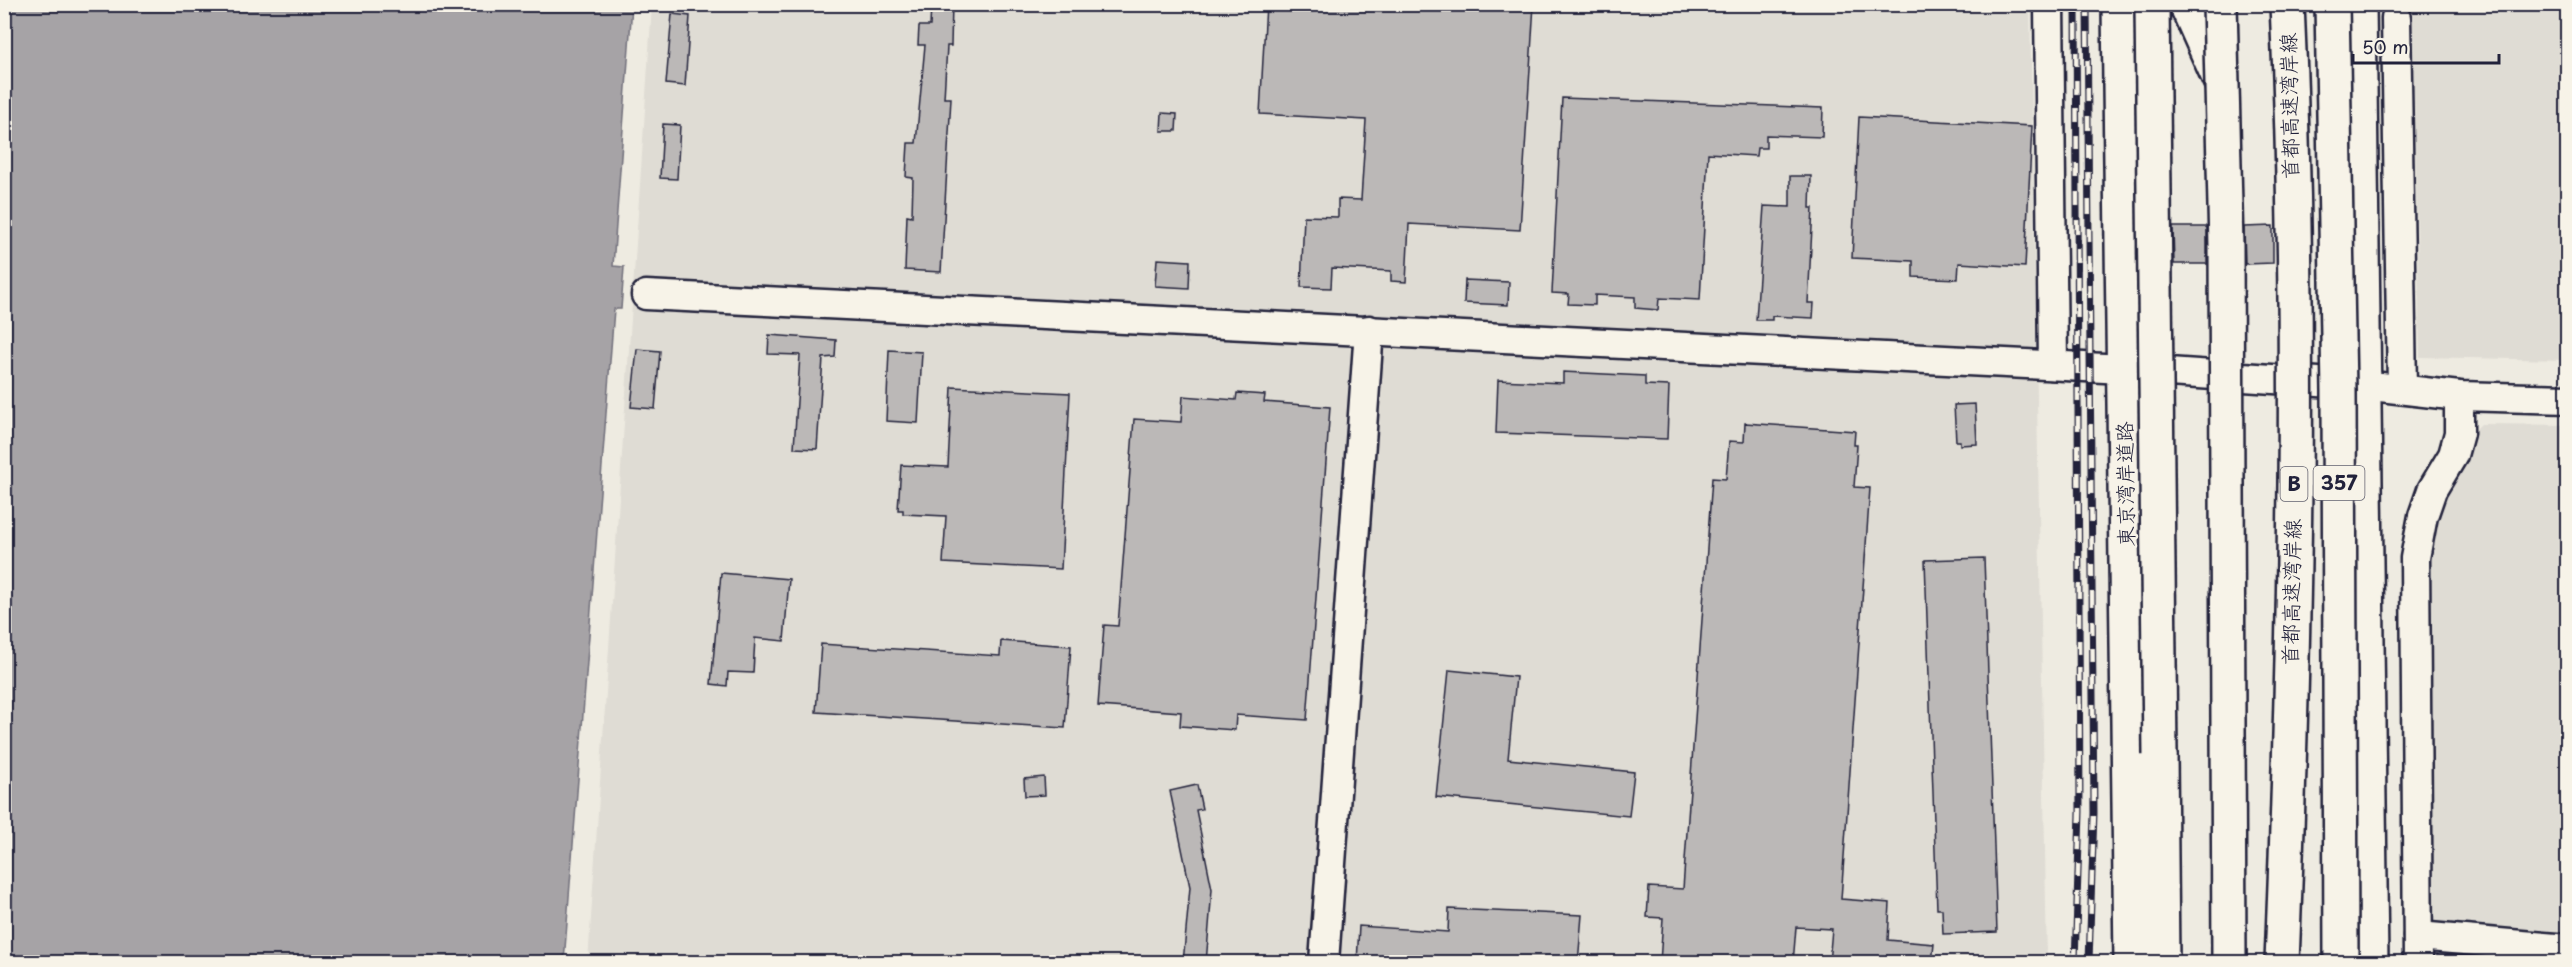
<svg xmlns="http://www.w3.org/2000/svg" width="2572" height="967" font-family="'Playpen Sans','Klee One',sans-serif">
  <rect width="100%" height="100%" fill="#eeebe1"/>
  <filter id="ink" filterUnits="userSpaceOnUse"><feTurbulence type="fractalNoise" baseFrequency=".0167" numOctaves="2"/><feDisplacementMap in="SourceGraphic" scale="12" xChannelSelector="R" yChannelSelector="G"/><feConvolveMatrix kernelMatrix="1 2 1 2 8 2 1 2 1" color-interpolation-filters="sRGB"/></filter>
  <g filter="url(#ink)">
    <g fill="#dfdcd4">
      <path d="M652 5H2030L2047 962H588Z"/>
      <path d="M2412 5H2567V360L2420 357Z"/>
      <path d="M2481 424 2567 425V962H2428L2425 556 2432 518 2470 435Z"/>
    </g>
    <path fill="#a6a3a6" stroke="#716f7b" stroke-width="1.5" d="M5 4 632 5 613 266 624 267 621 309H614L564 962H5Z"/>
    <g fill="#bbb8b7" stroke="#22223b" stroke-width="1.5">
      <path d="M931 4H952L951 46H947L944 98H951L941 272 905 270 907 215 912 216 913 178 906 177 908 143H916L925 45H918L919 26H930Z"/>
      <path d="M1266 4H1534L1520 230 1409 224 1406 282 1391 281V271L1332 268 1331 288 1301 287 1304 216 1338 217V199L1361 200 1366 120 1260 114Z"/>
      <path d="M672 14 690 16 685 86 666 84Z"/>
      <path d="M1562 98 1823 108 1822 137 1766 135V148H1757L1756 156 1708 153 1700 300 1659 298 1658 310 1635 308V297L1595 295V305L1568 304 1569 294 1552 293Z"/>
      <path d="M1162 113 1177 114 1176 131H1161Z"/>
      <path d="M1859 117 2032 126 2025 267 1959 263 1958 279 1913 277V261L1852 258Z"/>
      <path d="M663 124 680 125 677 179 660 178Z"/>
      <path d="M1790 176H1811L1810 208H1813L1808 303H1814L1813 318 1772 316V320H1756L1764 206 1790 207Z"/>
      <path d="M2273 226V263L2245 264 2244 227Z"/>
      <path d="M2173 227H2207V264H2174Z"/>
      <path d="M1157 259 1190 261 1189 288 1155 286Z"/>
      <path d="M1465 280 1509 282 1508 305 1464 303Z"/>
      <path d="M769 335 836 340 835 357 823 358 817 449 794 448 800 355 768 354Z"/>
      <path d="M637 349 660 351 655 409 631 407Z"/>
      <path d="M889 350 922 352 918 423 886 421Z"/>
      <path d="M1563 372 1645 376V385L1669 386 1667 439 1496 433 1498 380 1563 383Z"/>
      <path d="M952 387 1070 393 1061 569 943 563 946 516 903 514V510H898L901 465 948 467Z"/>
      <path d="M1237 393 1265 395 1264 402 1330 407 1307 720 1236 715 1235 730 1180 726 1181 712 1098 706 1104 625 1118 626 1134 419 1181 422 1183 396 1236 400Z"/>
      <path d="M1975 404 1977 444 1960 445V441H1956L1954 405Z"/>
      <path d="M1745 423 1855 431 1854 445H1857L1854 487 1870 488 1841 899 1890 903 1888 940 1934 944 1932 963H1829L1832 929 1796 927 1793 963H1660L1663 918 1647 917 1649 887 1683 889 1712 478 1726 479 1729 441 1744 442Z"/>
      <path d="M1984 558 1997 932 1943 934 1942 909H1937L1925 560Z"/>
      <path d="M721 573 789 579 784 641 755 638 753 673 728 672 727 686 711 684Z"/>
      <path d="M1001 641 1071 646 1065 728 816 712 821 644 1000 656Z"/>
      <path d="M1449 670 1516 677 1508 759 1634 772 1629 816 1436 797Z"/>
      <path d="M1044 777 1045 795 1025 796 1024 779Z"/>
      <path d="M1197 785 1202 809 1196 810 1212 889 1206 963H1183L1190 887 1170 791Z"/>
      <path d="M1449 909 1582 915 1578 963H1357L1359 926 1448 932Z"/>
    </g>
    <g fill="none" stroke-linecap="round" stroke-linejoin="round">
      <defs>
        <g id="minor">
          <path d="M2049 4 2053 365"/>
          <path d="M2396 18 2402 389"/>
          <path d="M646 295 2124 369 2363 385 2459 396 2568 399"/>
          <path d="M2418 936 2568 949"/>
          <path d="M1324 962 1369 330"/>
          <path d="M2418 962 2415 558 2423 516 2432 490 2453 455 2459 433V396"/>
        </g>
        <g id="highway">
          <path d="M2119 4 2131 962"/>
          <path d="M2186 4 2222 85"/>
          <path d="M2359 4 2371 962"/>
          <path d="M2160 755 2162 962"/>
        </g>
      </defs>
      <use href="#minor" stroke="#22223b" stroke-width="33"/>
      <use href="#highway" stroke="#22223b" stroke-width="38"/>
      <use href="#minor" stroke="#f7f3e8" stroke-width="28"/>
      <use href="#highway" stroke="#f7f3e8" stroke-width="33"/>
      <defs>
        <g id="rail">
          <path d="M2087 4 2094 813 2089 962"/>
          <path d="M2075 962 2080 812 2076 4"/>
        </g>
      </defs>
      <use href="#rail" stroke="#22223b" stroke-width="7"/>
      <use href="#rail" stroke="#f7f3e8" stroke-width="4.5" stroke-dasharray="14" stroke-linecap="butt"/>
      <defs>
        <g id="highway-bridge">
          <path d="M2152 4 2160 755"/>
          <path d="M2220 4 2226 246 2229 962"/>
          <path d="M2332 4 2339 391 2341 962"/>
          <path d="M2282 962C2295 644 2302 323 2287 4"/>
        </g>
      </defs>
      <use href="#highway-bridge" stroke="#22223b" stroke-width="38" stroke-linecap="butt"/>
      <use href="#highway-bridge" stroke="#f7f3e8" stroke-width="33"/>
    </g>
  </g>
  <g text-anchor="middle" stroke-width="5" stroke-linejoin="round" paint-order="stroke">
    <g fill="#f7f3e8" stroke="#62616f" stroke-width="1.5">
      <rect x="2313.5" y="466" width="51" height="34" rx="4.5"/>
      <rect x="2280.5" y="467" width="27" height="34" rx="4.5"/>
    </g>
    <g font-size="20" font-weight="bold" fill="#22223b">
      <text x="2339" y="490">357</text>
      <text x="2294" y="491">B</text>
    </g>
    <g font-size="21" fill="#22223b" stroke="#f7f3e8">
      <text transform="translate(2290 106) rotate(-91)" y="7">首都高速湾岸線</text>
      <text transform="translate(2126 484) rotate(-91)" y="7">東京湾岸道路</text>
      <text transform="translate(2292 592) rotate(-89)" y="7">首都高速湾岸線</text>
    </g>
  </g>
  <rect width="2572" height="967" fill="none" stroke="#f7f3e8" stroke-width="24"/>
  <rect x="12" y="12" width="2548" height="943" fill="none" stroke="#22223b" stroke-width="2" filter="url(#ink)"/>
  <path d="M2353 54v9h146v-9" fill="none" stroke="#22223b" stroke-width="3"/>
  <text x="2362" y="54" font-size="18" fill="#22223b" stroke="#f7f3e8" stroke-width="4.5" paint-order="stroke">50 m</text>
</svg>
